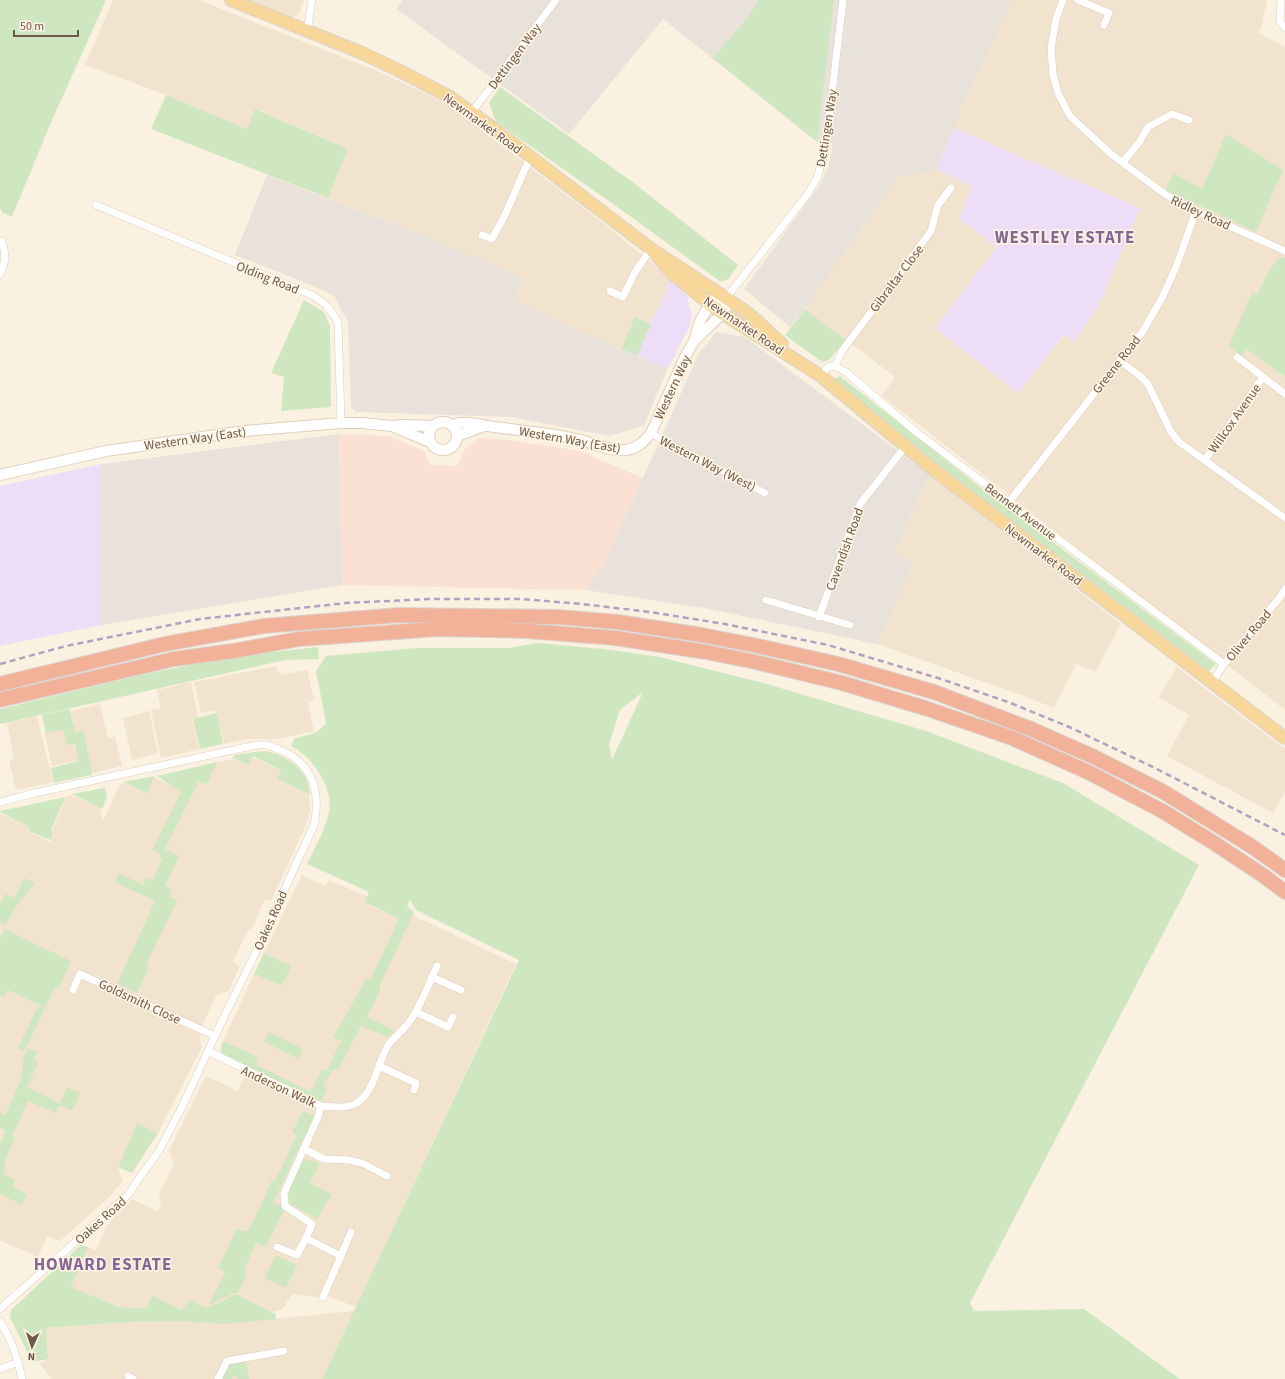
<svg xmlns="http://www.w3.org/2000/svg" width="1285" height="1379" font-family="'Source Sans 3',sans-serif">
  <rect width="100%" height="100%" fill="#fbf1e0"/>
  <g fill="#f2e3cf">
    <path d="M113 0H199L380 72 444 102 601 221 671 279 651 324 635 317 621 349 514 301 524 278 433 239 328 198 348 149 256 109 247 129 166 95 85 65Z"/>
    <path d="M245 0H304L299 14 292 18Z"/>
    <path d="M1012 0H1267L1262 24 1259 33 1285 47V710L882 396 895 377 805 309 897 178 937 170 972 186 959 219 997 247 935 328 1018 393 1065 334 1074 341 1098 307 1140 209 954 128 969 89 981 69Z"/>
    <path d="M930 475 1121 624 1095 672 1076 664 1054 708 1024 696 877 644 914 563 894 554Z"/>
    <path d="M276 666 280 675 307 670 314 700 308 702 314 731 278 739H247L224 744 216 710 201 713 194 682Z"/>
    <path d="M1177 667 1285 749V792L1273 813 1167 756 1189 715 1158 697Z"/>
    <path d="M191 682 198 717 192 719 199 749 161 758 151 710 161 708 157 690Z"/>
    <path d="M100 704 108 738 115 736 122 766 93 773 80 760 52 766 44 731 74 724 71 711Z"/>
    <path d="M149 711 158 753 132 760 123 718Z"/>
    <path d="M37 716 53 782 16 790 9 761 14 759 7 723Z"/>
    <path d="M252 757 281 770 277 779 309 794 310 811 306 825 271 901 265 899 252 928 248 930 233 962 240 966 229 990 216 996 204 1021 200 1038 202 1047 158 1133 137 1123 118 1167 123 1181 106 1200 60 1241 47 1236 38 1257 1 1241 0 1242V814L28 826V832L51 842V834L67 797 72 795 100 808 103 821 120 784 125 783 147 794 155 778 191 794 198 780 207 784 216 763 233 759 248 765Z"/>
    <path d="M302 875 326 886 329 880 374 899 371 906 398 918 412 915 516 964 356 1307 330 1297H315L292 1294 282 1310 272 1312 236 1294 207 1308 189 1300 183 1310 152 1295 147 1308 119 1307 71 1287 88 1247 96 1250 106 1228 114 1217 132 1199 157 1211 161 1203 159 1194 174 1164 169 1151 206 1076 238 1091 244 1077 255 1064 257 1057 223 1041 254 974 282 986 290 966 264 953Z"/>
    <path d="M355 1311 322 1379H52L40 1364 48 1359 46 1328 127 1322 181 1321 230 1323Z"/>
  </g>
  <path fill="#fbe0d4" d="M339 434 389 436 424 451 431 465 457 466 464 450 478 438 510 440 580 451 643 478 603 565 585 590 342 585Z"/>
  <g fill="#e9e2db">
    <path d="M403 0H1012L981 69 969 89 954 128 937 170 897 178 805 309 790 327 744 289 819 186 828 168 833 143 817 142 663 19 569 134 396 9Z"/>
    <path d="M267 175 433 239 524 278 514 301 621 349 668 368 644 425 610 436 511 417 356 412 351 407 348 322 334 296 309 284 235 255Z"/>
    <path d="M716 332 745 337 930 475 894 553 914 563 877 644 704 608 585 590 603 565 643 478 699 353Z"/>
    <path d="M339 434 342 585 102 625V464Z"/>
  </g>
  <g fill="#eeddf6">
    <path d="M954 128 1140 208 1098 307 1074 342 1064 334 1018 393 935 328 997 247 959 219 972 186 937 170Z"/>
    <path d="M671 279 686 293 692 315 689 328 668 368 621 349 635 317 651 323Z"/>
    <path d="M102 464V625L0 646V486Z"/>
  </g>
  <g fill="#cfe7c0" fill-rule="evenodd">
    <path d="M0 0H106L49 127 12 217 2 212 0 208Z"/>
    <path d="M759 0H834L817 142 713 58 748 17Z"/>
    <path d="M500 87 634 183 738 265 728 279 721 282 616 206 496 122 489 103Z"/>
    <path d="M166 95 247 129 255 109 348 149 328 198 151 129Z"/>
    <path d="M1226 134 1283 170 1256 232 1166 190 1173 173 1202 189Z"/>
    <path d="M1281 257 1285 259V377L1247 349 1243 357 1229 346 1252 292 1257 295 1272 265Z"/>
    <path d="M304 300 324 312 330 326 331 407 281 411 284 377 271 373Z"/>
    <path d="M805 309 846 340 829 360 822 362 785 335Z"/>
    <path d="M635 317 651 324 637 355 621 349Z"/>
    <path d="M840 376 994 498 1216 664 1209 671 907 441 834 379Z"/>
    <path d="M539 643 603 649 660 657 767 684 926 731 1063 783 1199 865 970 1303 974 1311 1084 1309 1180 1379H322L519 960 416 910 410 899 407 906 414 912 379 987 381 988 379 993 367 1017 394 1030 389 1037 361 1026 339 1069 332 1070 323 1086 327 1089 320 1103 224 1058C220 1052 220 1048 223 1041L258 1057 255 1064 311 1092 322 1069 327 1071 341 1041 333 1036 343 1020 366 979 370 980 399 919 365 902 369 892 307 864C314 849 324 832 328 816 336 790 313 757 291 746L294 739 317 732 326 723 316 671 326 656 416 648H508ZM643 692 612 760 609 744 620 710Z"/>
    <path d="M318 647 319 659 285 660 0 724V709L145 674 236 656Z"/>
    <path d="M70 709 75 732 83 730 92 773 91 775 54 783 51 768 79 761 75 744 67 745 63 729 46 733 42 715Z"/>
    <path d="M217 713 223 744 200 749 193 719Z"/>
    <path d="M265 751C281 754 298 763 306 778 308 783 309 789 310 793L309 794 277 779 281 770 253 756 248 765 233 758V756L240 754Z"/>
    <path d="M217 762 207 784 199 781 165 849 179 856 165 886 172 889 169 896 177 901 146 965 149 967 137 993 117 984 155 901 115 882 119 873 143 885 147 878 153 880 162 859 159 857 160 854 152 850 181 792 157 776Z"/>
    <path d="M155 776 147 794 124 782Z"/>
    <path d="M105 788 107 797 102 809 72 794Z"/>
    <path d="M66 797 52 828 51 840 28 831 29 827 0 812V811Z"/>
    <path d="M24 878 35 883 15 908 6 925 0 922V904L5 894 15 898Z"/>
    <path d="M4 929 71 961 59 988H55L45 1008 8 990 4 998 0 996V939Z"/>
    <path d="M264 953 291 966 282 986 254 974Z"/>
    <path d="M38 1006 45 1009 24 1051 18 1048Z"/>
    <path d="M269 1032 303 1049 299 1059 264 1042Z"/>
    <path d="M29 1048 37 1052 34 1060 38 1063 27 1087 60 1103 67 1087 80 1093 72 1111 59 1105 55 1113 28 1101 13 1134 15 1139C9 1151 3 1160 4 1174L15 1180 13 1187 27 1195 22 1205 0 1194V1145L6 1131 0 1128V1113L5 1115 21 1080 24 1056Z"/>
    <path d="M303 1111 314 1116 273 1203 285 1208 266 1247 256 1243 245 1268 246 1276 238 1293H234L209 1305 225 1272 218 1268 236 1230 247 1231C257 1215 264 1197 272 1180L275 1181 297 1135 292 1132Z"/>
    <path d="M137 1123 158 1133 132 1173 118 1167Z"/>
    <path d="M302 1158 320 1163 310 1183 332 1194 317 1219 290 1204 288 1192Z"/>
    <path d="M81 1245 88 1247 71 1287 119 1307 147 1308 152 1295 182 1310 189 1300 207 1308 236 1294 276 1314V1319L225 1324 181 1321 127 1322 46 1328 48 1359 32 1362 10 1317 11 1310Z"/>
    <path d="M276 1255 297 1265 286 1288 264 1278Z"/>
    <path d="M246 1359 249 1379H239L234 1376 232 1379H221L227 1365 235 1361Z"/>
  </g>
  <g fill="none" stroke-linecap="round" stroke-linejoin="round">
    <defs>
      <g id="street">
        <path d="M1063 0 1056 19 1051 49 1053 74 1058 93 1070 116 1111 154 1166 195 1196 211 1285 251"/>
        <path d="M1078 0 1109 13 1104 25"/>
        <path d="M1281 0 1280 22 1285 28"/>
        <path d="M307 32 312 0"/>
        <path d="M472 112 556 0"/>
        <path d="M1123 162 1140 141 1148 127 1172 114 1189 120"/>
        <path d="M96 205 312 295C325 303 331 309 338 323L341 423"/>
        <path d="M482 235 492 239 505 215 530 157"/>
        <path d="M0 274C6 261 6 256 2 241"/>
        <path d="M610 291 623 297 635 272 651 249"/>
        <path d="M726 298 807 195 817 178 825 152 843 0"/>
        <path d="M1237 357 1285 394"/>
        <path d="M1120 361 1140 376 1148 384 1171 432 1179 442 1285 518"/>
        <path d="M835 366 842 351 931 231 938 205 951 188"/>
        <path d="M821 376 828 367 835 366 846 372 915 431 1224 664"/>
        <path d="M651 433 671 445 765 493"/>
        <path d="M1205 460 1263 377"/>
        <path d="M1009 502 1143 331 1162 298 1176 267 1196 211"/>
        <path d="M766 600 850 625"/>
        <path d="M819 617 860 504 905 447"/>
        <path d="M1212 683 1224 664 1281 596 1285 589"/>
        <path d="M0 802 35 793 247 747C253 746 260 744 266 745 270 745 276 749 280 750 313 763 321 793 314 825L253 958 222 1021 182 1107 159 1151 138 1180 128 1195 0 1309"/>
        <path d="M432 977 461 990"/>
        <path d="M73 990 80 974 215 1036"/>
        <path d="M416 1012 448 1027 453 1017"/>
        <path d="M208 1051 321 1106C333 1107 346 1109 357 1103 376 1090 377 1062 389 1044 395 1036 404 1030 410 1021 421 1006 429 983 437 966"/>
        <path d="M379 1066 416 1083 414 1090"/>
        <path d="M321 1106 318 1117 284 1193 285 1206 312 1224 306 1238 341 1256 323 1297"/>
        <path d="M304 1149 324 1159 348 1160 362 1163 387 1176"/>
        <path d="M277 1247 297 1255 306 1238"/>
        <path d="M341 1256 351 1232"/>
        <path d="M0 1322C12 1339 18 1359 22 1379"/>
        <path d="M0 1369 18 1362"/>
        <path d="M128 1376 133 1379"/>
        <path d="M218 1379 227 1361 284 1351"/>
      </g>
      <g id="secondary">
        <circle cx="443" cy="436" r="14"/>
        <path d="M452 425C468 420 478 425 494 427 524 431 552 433 581 440 595 444 612 452 626 450 638 448 644 442 651 433L685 357 694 341 700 321 710 304 715 299 726 298V307L723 313 694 341"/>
        <path d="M392 426 430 442"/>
        <path d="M457 436 484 426"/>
        <path d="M0 475 106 451 245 431 341 423H362L392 426 404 425 433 426"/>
      </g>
      <g id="primary">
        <path d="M231 0 362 53 398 70 450 97 490 126 651 249 726 298 748 313 782 344"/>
        <path d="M651 249 673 274 717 310 821 376 934 470 1285 738"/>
      </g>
      <g id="highway">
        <path d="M0 684 165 644 264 626 399 615 558 617 618 622 702 635 758 646 838 664 934 692 1031 729 1092 756 1162 791 1251 846 1285 870"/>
        <path d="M0 700 174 659 233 651 299 639 437 629 528 631 615 638 706 652 756 662 842 683 928 709 1012 738 1088 772 1164 812 1214 843 1264 876 1285 892"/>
      </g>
    </defs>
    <use href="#street" stroke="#decdbc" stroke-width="8"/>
    <use href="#secondary" stroke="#e2cebb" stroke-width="12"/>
    <use href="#primary" stroke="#dad3d0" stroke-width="14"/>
    <use href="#highway" stroke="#dad3d0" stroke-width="16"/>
    <use href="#street" stroke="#fff" stroke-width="7"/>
    <use href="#secondary" stroke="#fff" stroke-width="10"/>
    <use href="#primary" stroke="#f7d79a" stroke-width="12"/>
    <use href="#highway" stroke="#f2b299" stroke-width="14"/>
    <path stroke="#b3a0c2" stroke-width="2.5" stroke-dasharray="6 4" stroke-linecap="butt" d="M0 664 66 646 200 619 346 603 429 599H521L582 604 650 612 725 624 828 645 941 679 1008 702 1067 726 1153 767 1285 835"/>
  </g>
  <g text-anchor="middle" stroke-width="3" stroke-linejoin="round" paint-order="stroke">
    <g font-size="13" fill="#6f5749" stroke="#fef5e5">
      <text transform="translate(514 56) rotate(-53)" y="5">Dettingen Way</text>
      <text transform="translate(483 123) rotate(36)" y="5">Newmarket Road</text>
      <text transform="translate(826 128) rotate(-81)" y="5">Dettingen Way</text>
      <text transform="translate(1201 212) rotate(25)" y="5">Ridley Road</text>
      <text transform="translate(268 277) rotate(22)" y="5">Olding Road</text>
      <text transform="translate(896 278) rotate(-53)" y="5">Gibraltar Close</text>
      <text transform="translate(744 325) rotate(34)" y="5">Newmarket Road</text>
      <text transform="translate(1116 364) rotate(-52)" y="5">Greene Road</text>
      <text transform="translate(672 387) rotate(-65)" y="5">Western Way</text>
      <text transform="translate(1234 418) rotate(-55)" y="5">Willcox Avenue</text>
      <text transform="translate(195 438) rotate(-8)" y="5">Western Way (East)</text>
      <text transform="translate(570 439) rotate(10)" y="5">Western Way (East)</text>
      <text transform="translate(708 463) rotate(27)" y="5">Western Way (West)</text>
      <text transform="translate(1021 511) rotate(37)" y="5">Bennett Avenue</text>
      <text transform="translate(844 549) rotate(-70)" y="5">Cavendish Road</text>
      <text transform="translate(1044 554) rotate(37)" y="5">Newmarket Road</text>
      <text transform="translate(1248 635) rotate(-50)" y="5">Oliver Road</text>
      <text transform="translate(270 920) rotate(-66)" y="5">Oakes Road</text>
      <text transform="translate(140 1001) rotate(25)" y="5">Goldsmith Close</text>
      <text transform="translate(279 1086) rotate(25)" y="5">Anderson Walk</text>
      <text transform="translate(100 1220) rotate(-42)" y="5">Oakes Road</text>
    </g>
    <g font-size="17" font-weight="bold" letter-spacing="1" fill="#846593" stroke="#fef5e5">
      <text x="1065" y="243">WESTLEY ESTATE</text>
      <text x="103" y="1270">HOWARD ESTATE</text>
    </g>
  </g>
  <g transform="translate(32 1347) rotate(183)" stroke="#fef5e5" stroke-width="3" paint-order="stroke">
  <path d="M0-3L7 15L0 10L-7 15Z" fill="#6f5749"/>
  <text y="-6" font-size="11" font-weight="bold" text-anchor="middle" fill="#6f5749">N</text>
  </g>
  <path d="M14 30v6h64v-6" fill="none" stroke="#6f5749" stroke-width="2"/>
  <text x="20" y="30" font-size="12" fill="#6f5749" stroke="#fef5e5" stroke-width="3" paint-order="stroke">50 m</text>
</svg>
